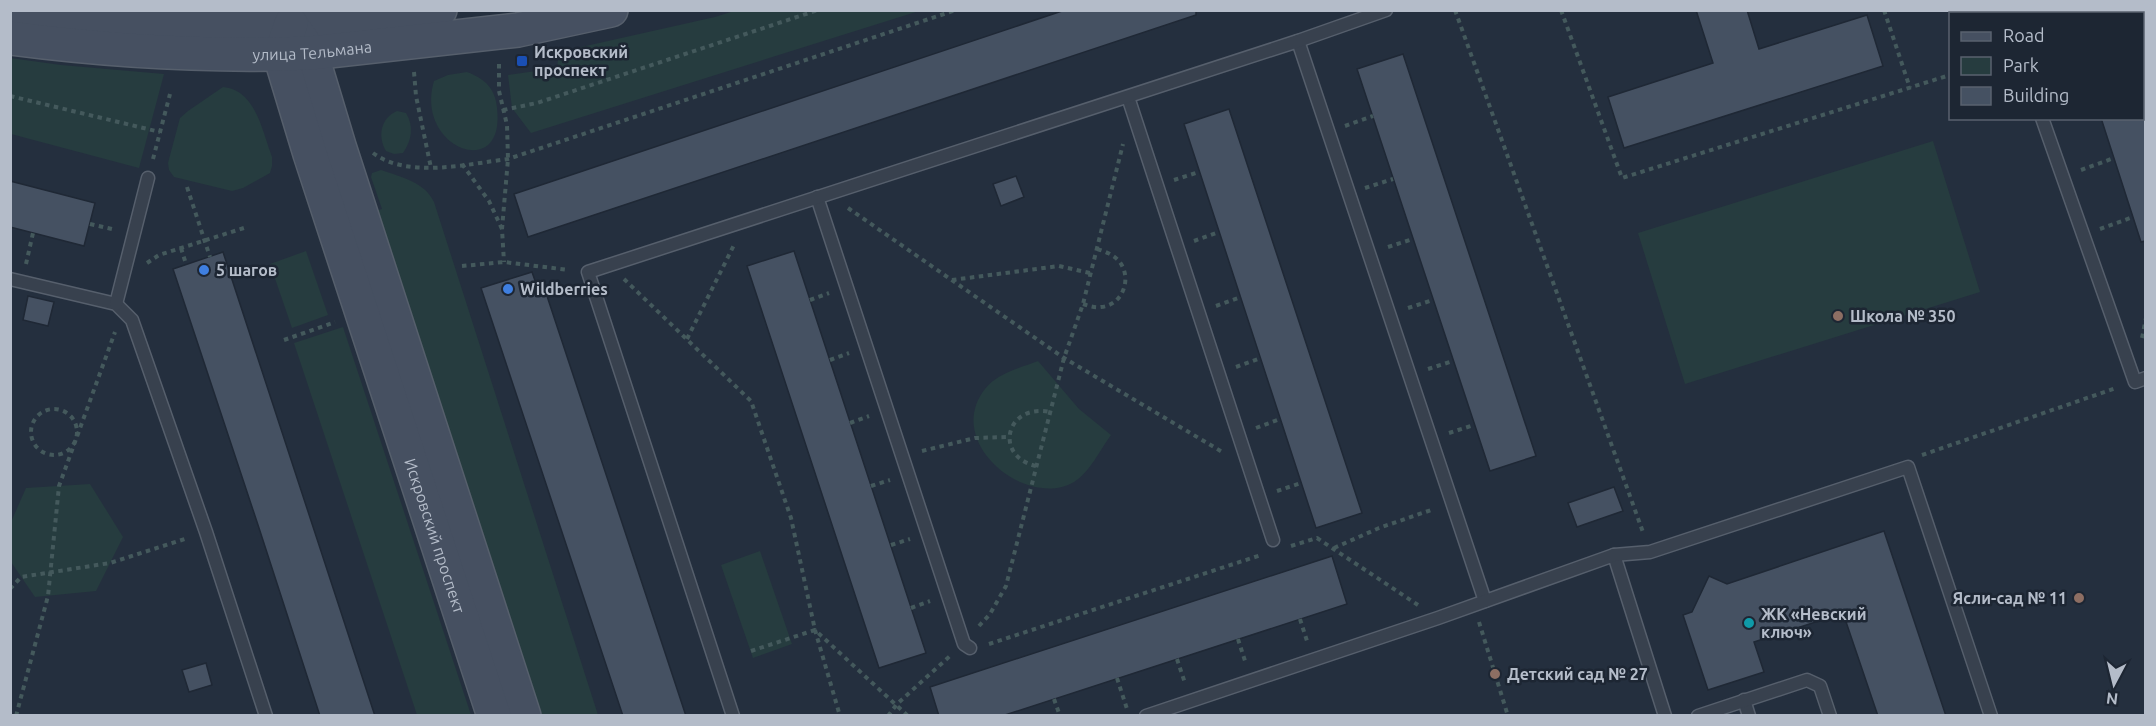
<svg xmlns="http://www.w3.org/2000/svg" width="2156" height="726" font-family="Ubuntu,sans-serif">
  <rect width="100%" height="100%" fill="#242f3e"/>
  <g fill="#263c3f">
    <path d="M734 11H919L531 133 512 108 508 75 557 68 559 52 715 17Z"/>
    <path d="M10 58 61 65 164 74 139 168 11 134Z"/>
    <path d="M467 72C485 79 495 88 497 108 506 183 414 148 434 81L448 75Z"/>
    <path d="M223 87C256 90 262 131 272 157V166L270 173 243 188 232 191 174 177 169 170 168 163 180 118 188 111Z"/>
    <path d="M397 111 406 113C414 126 412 140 403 153L394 154 386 151C377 136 381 118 397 111Z"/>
    <path d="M1933 141 1980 292 1685 384 1638 233Z"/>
    <path d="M381 170C401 177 425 182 434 202L598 715H542L375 211 382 209 371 177 372 173Z"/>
    <path d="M306 251 328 315 292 328 270 264Z"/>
    <path d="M343 327 471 715H417L294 343Z"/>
    <path d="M1038 361 1079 409 1111 435C1100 450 1090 472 1074 482 1026 510 943 442 985 389 997 373 1020 368 1038 361Z"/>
    <path d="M90 484 123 537 96 591 35 597 11 562V522L26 488Z"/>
    <path d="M760 551 792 644 753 658 721 565Z"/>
  </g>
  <g fill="#455162" stroke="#1f2835" stroke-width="1.5">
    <path d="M1065 10H1196V15L528 237 514 194Z"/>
    <path d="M1696 10H1747L1759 49 1867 15 1883 66 1624 148 1608 97 1713 63Z"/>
    <path d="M1403 54 1536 456 1490 471 1357 69Z"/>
    <path d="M1229 109 1362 513 1316 528 1184 124Z"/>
    <path d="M2101 118H2145V241L2141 242Z"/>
    <path d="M1016 176 1024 197 1001 206 993 184Z"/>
    <path d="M10 181 95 203 84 246 10 227Z"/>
    <path d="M794 251 926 653 879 668 747 266Z"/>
    <path d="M223 252 375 716H320L259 528 173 269Z"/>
    <path d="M532 272 539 292 545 290 686 716H623L481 288Z"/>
    <path d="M28 296 54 302 48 326 23 320Z"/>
    <path d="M1614 487 1623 511 1577 527 1568 503Z"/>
    <path d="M1884 531 1946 716H1878L1843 613 1754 642 1764 672 1708 690 1683 615 1692 612 1709 576 1727 584Z"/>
    <path d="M1332 556 1347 604 1002 716H939L930 687Z"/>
    <path d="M206 663 212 685 189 692 182 670Z"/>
  </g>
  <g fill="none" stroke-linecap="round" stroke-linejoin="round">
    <defs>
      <g id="lane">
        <path d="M2006 10 2007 14"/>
        <path d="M1298 41 1485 601"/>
        <path d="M1128 97 1273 540"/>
        <path d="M2042 118 2135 382 2146 378"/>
        <path d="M817 197 964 644 970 648"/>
        <path d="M10 279 116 304 132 320 206 532 266 716"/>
        <path d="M116 304 148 178"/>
        <path d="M1614 555 1665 716"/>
        <path d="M1744 700 1749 716"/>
        <path d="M733 716 588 272 1298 41 1386 10"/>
        <path d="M1146 716 1438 618 1614 555 1650 552 1908 467 1991 716"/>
        <path d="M1698 716 1807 680 1820 686 1830 716"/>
      </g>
      <g id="secondary">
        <path d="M13 10C155 29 298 29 440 10"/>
        <path d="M291 24 311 53 339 146 524 716"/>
        <path id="s1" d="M291 24 280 55 310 154 494 716"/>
        <path id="s2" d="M10 38C110 51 211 57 311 53L518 30 611 10"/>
      </g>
    </defs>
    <use href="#lane" stroke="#565f6c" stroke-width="15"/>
    <use href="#secondary" stroke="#565f6c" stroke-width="36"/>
    <g stroke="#44595c" stroke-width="4" stroke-dasharray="4.5 4.5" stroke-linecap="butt">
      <path d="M1455 10 1644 535"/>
      <path d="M1561 10 1622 178 1950 75"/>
      <path d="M1884 10 1910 88"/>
      <path d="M499 64V91L507 125 508 159 502 229 504 262"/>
      <path d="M414 72 416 96 431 168"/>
      <path d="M10 96 160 132"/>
      <path d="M503 110 537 103 818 10"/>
      <path d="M1345 126 1373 116"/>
      <path d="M373 153C408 179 467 164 508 159L956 10"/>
      <path d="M153 159 170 94"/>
      <path d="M462 164 489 201 502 229"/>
      <path d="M2081 170 2114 158"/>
      <path d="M1174 180 1199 172"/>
      <path d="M187 187 210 257"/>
      <path d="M1365 188 1393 179"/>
      <path d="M848 208 1064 358 1224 453"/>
      <path d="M90 224 116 230"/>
      <path d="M2100 229 2133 217"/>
      <path d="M1194 241 1219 232"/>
      <path d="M1388 247 1413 239"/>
      <path d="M181 248 186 264"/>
      <path d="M147 263 159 255 247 227"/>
      <path d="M26 264 33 233"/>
      <path d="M462 266 504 262 569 270"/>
      <path d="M624 279 751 401 791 518 815 630 840 716"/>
      <path d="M952 280 1059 266 1090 273"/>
      <path d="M810 300 829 293"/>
      <path d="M1083 304C1089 306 1095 308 1101 307 1124 305 1133 276 1118 260 1112 254 1104 251 1097 249"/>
      <path d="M1216 306 1241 297"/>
      <path d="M1408 308 1433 300"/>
      <path d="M2142 338 2146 318"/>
      <path d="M687 339 734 245"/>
      <path d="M284 340 335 322"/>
      <path d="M830 360 849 353"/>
      <path d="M1236 367 1261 358"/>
      <path d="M1428 369 1453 361"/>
      <circle cx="54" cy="432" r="23"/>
      <path d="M850 423 869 416"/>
      <path d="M1256 428 1280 419"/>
      <path d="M1449 433 1474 425"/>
      <path d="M922 451 975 438 1009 437"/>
      <path d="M1922 455 2116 388"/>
      <path d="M1036 466C993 456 1006 403 1050 412"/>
      <path d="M871 486 890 480"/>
      <path d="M1277 491 1301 483"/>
      <path d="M891 545 910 539"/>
      <path d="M1291 546 1317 538 1418 605"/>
      <path d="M1334 548 1379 528 1434 509"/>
      <path d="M10 589 21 577 110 563 188 538"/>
      <path d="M911 608 930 601"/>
      <path d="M1300 619 1307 641"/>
      <path d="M1479 622 1508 716"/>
      <path d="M979 626 990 614 1006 586 1064 358 1083 304 1123 144"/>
      <path d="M1238 639 1246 664"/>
      <path d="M989 644 1261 555"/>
      <path d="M751 651 815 630 908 716"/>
      <path d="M1177 659 1185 683"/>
      <path d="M1117 678 1127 709"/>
      <path d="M1054 699 1060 716"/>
      <path d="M16 716 48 596 59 486 115 332"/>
      <path d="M888 716 897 704 951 655"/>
    </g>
    <use href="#lane" stroke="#38414e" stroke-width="12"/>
    <use href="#secondary" stroke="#465061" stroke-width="33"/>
  </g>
  <rect fill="#1a4fb4" stroke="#1d2633" stroke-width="2" x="516" y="55" width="12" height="12" rx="3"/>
  <g fill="#3f7fe0" stroke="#1d2633" stroke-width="2">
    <circle cx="204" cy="270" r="6"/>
    <circle cx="508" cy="289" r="6"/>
  </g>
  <g fill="#8d6e63" stroke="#1d2633" stroke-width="2">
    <circle cx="1838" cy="316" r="6"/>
    <circle cx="2079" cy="598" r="6"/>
    <circle cx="1495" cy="674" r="6"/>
  </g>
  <circle fill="#0f9aa8" stroke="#1d2633" stroke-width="2" cx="1749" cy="623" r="6"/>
  <g text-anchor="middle" stroke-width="5" stroke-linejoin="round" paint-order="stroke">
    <g font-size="16" fill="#b4bcc9" stroke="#1d2633">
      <text dy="6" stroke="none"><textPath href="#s2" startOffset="303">улица Тельмана</textPath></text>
      <text dy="6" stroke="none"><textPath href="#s1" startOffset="538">Искровский проспект</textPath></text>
    </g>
    <g font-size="16" font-weight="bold" fill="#b4bcc9" stroke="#1d2633" text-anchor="start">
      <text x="534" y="58">Искровский<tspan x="534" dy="18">проспект</tspan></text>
      <text x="216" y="276">5 шагов</text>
      <text x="520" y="295">Wildberries</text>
      <text x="1850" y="322">Школа № 350</text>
      <text x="2067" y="604" text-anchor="end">Ясли-сад № 11</text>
      <text x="1761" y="620">ЖК «Невский<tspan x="1761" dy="18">ключ»</tspan></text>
      <text x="1507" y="680">Детский сад № 27</text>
    </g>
  </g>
  <rect width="2156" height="726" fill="none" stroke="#b4bcc9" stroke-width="24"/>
  <rect x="1949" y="12" width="195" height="108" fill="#1d2633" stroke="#59626f" stroke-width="1.5"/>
  <rect x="1961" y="32" width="30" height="9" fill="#465061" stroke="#59626f" stroke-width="1.5"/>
  <text x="2003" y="42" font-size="18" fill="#b4bcc9">Road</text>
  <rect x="1961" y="57" width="30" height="18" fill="#263c3f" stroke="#59626f" stroke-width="1.5"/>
  <text x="2003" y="72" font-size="18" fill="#b4bcc9">Park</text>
  <rect x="1961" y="87" width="30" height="18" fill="#455162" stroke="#59626f" stroke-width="1.5"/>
  <text x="2003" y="102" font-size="18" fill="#b4bcc9">Building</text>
  <g transform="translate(2114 684) rotate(187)" stroke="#1d2633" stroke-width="4.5" paint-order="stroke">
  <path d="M0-4.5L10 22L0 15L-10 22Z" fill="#b4bcc9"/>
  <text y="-9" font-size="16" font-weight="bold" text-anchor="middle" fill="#b4bcc9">N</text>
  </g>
</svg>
